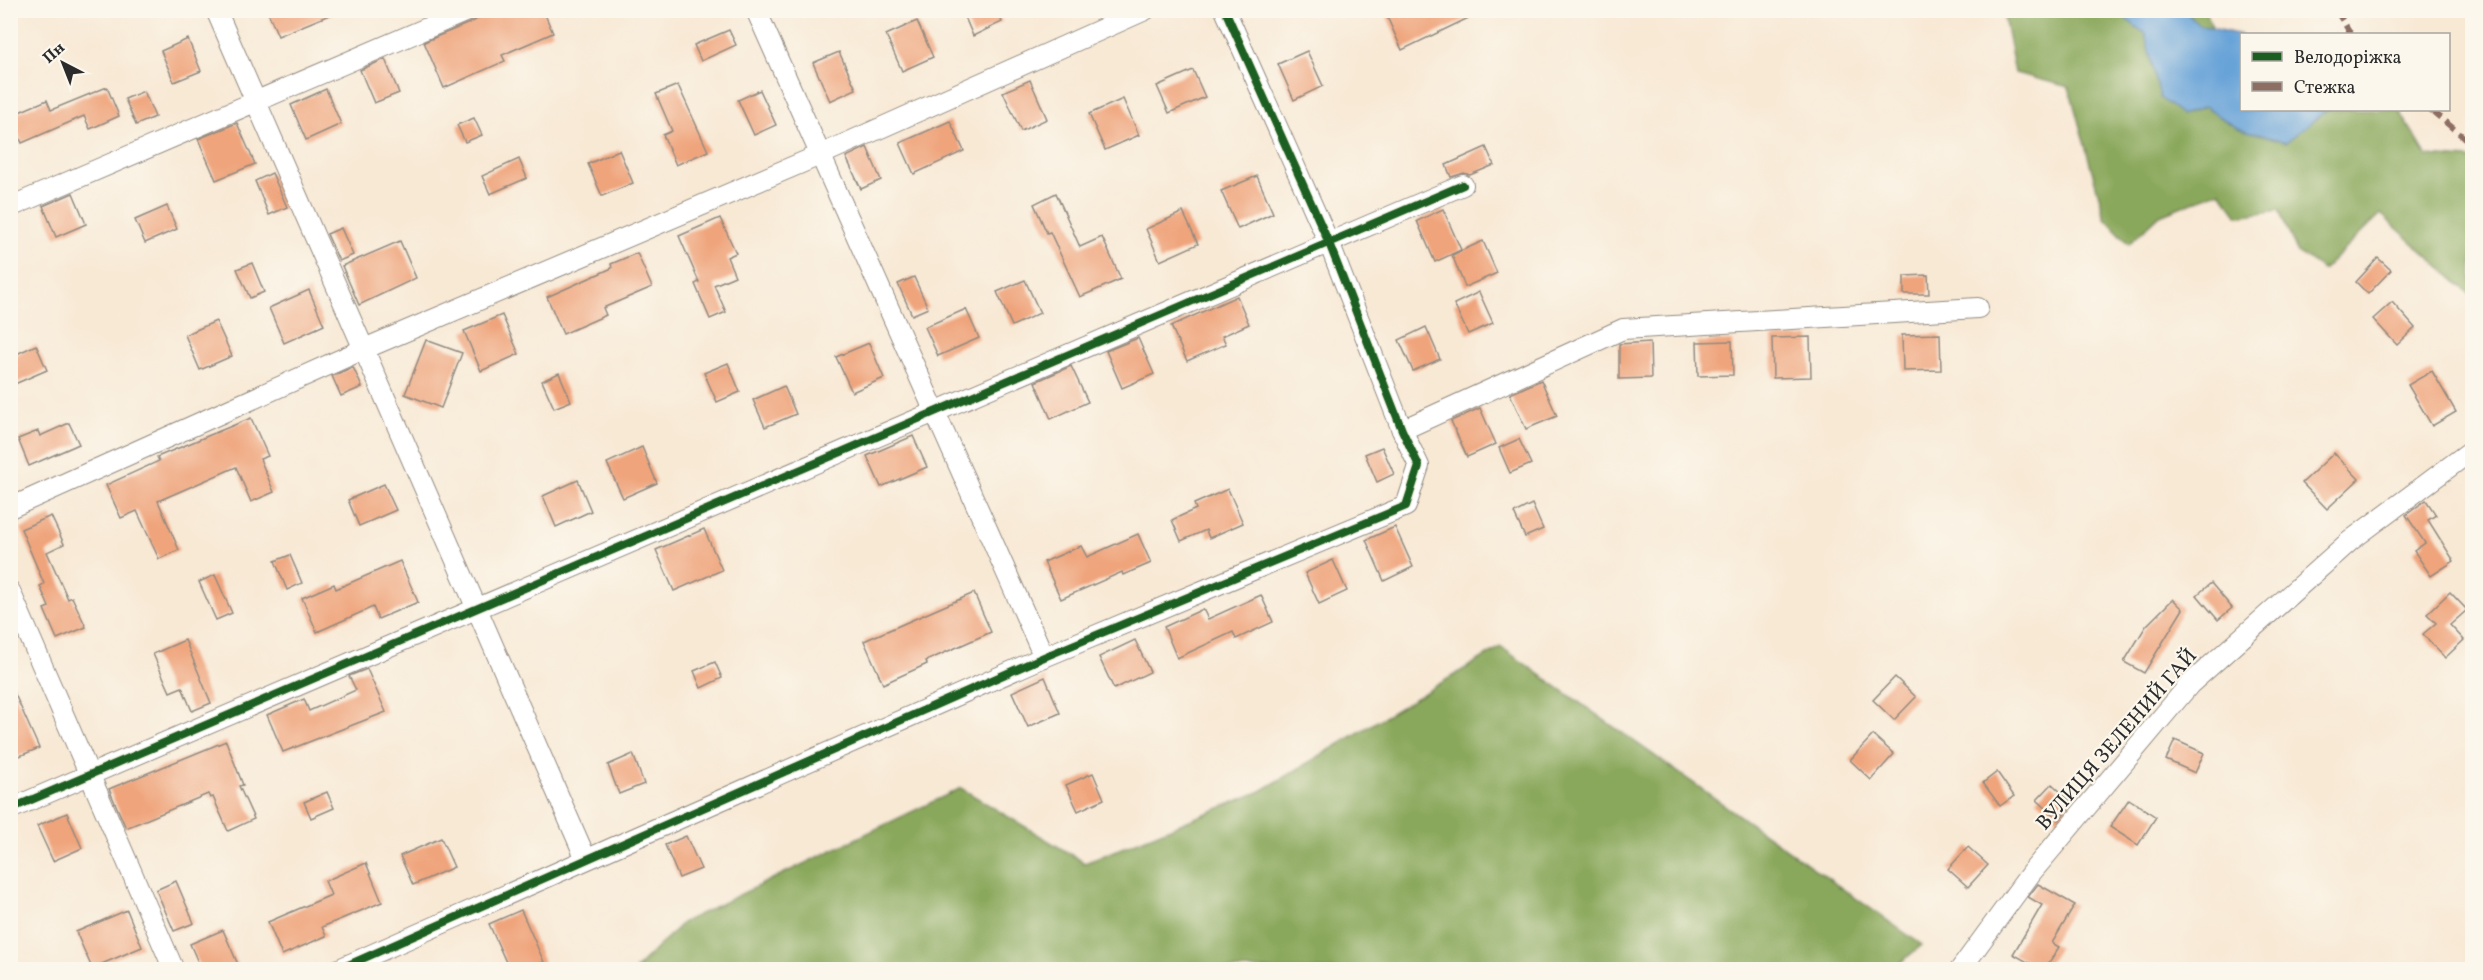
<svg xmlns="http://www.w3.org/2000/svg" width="2483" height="980" font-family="Vollkorn,serif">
  <rect width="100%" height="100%" fill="#fbf7ec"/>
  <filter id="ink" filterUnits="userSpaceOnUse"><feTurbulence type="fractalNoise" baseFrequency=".0167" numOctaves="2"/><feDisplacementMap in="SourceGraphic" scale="12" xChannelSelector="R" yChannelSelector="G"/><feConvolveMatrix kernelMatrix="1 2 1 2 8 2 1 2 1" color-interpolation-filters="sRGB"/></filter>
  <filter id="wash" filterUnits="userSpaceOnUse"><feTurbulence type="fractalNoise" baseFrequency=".008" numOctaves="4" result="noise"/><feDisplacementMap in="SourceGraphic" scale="24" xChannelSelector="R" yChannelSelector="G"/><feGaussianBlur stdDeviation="1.35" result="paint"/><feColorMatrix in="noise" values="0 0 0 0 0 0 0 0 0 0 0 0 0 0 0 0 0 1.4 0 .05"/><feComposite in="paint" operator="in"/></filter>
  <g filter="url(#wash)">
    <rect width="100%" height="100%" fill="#f8e9d5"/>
    <g fill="#8aa85b" stroke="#5a6a43" stroke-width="1.5">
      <path d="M2003 11H2206L2242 110H2399L2427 156 2469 159 2472 161V296L2381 214 2323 270 2297 252 2279 210 2238 216 2220 191 2160 215 2129 244 2105 218 2069 87 2015 73Z"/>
      <path d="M1501 647 1922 945 1891 970 636 969 683 922 961 788 1085 863 1261 791Z"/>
    </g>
    <path fill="#67a3d8" stroke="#496782" stroke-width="1.5" d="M2116 11H2185L2199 25 2241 35 2242 110H2327L2286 142 2237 128 2205 107 2182 115 2160 98 2145 34Z"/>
    <g id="blocks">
      <g fill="#efa47c">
        <path d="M267 10H339V11L278 36Z"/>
        <path d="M491 10H543L553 33 502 55 505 61 444 88 424 42 474 21Z"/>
        <path d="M962 10H997L1002 22 973 36Z"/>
        <path d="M1384 10H1485L1402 50Z"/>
        <path d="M917 21 933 57 902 71 886 35Z"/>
        <path d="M729 30 736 45 701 61 694 45Z"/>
        <path d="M188 39 201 71 174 82 161 51Z"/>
        <path d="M1307 51 1323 86 1294 100 1278 64Z"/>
        <path d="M839 52 856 89 830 101 813 63Z"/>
        <path d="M385 59 399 93 374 103 360 70Z"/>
        <path d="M1193 70 1205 97 1169 113 1157 86Z"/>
        <path d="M1030 80 1047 119 1021 131 1003 92Z"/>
        <path d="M678 85 708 151 676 165 663 135 672 131 656 94Z"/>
        <path d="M107 87 119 116 90 129 84 116 22 143 10 116 47 100 51 110Z"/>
        <path d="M326 89 341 124 306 140 291 105Z"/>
        <path d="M760 90 776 125 754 135 738 100Z"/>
        <path d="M144 91 155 117 136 125 125 99Z"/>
        <path d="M1123 99 1139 135 1105 150 1089 114Z"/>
        <path d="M474 118 482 135 465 142 457 125Z"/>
        <path d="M950 121 964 151 914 174 900 143Z"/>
        <path d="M237 123 255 164 216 180 198 139Z"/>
        <path d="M867 147 881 180 861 189 846 157Z"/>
        <path d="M1486 147 1494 165 1470 175 1464 173 1451 177 1446 165Z"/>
        <path d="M619 150 633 183 602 196 588 164Z"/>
        <path d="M519 159 527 178 490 194 482 176Z"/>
        <path d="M272 173 287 207 269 215 255 181Z"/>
        <path d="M1257 176 1273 213 1238 229 1221 191Z"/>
        <path d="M73 193 86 224 56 237 43 206Z"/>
        <path d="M1056 193 1080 247 1102 237 1121 279 1080 297 1050 232 1047 233 1034 204Z"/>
        <path d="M167 206 177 229 145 243 135 220Z"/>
        <path d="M1443 209 1461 250 1435 262 1417 221Z"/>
        <path d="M1183 212 1198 244 1160 261 1146 229Z"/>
        <path d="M720 218 736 253 727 257 735 276 714 285 726 312 710 319 695 284 699 282 679 236Z"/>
        <path d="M341 228 353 255 339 261 327 234Z"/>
        <path d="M400 241 416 278 359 305 342 266Z"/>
        <path d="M1483 241 1497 273 1465 287 1452 255Z"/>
        <path d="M637 253 652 287 603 308 606 315 563 334 547 297 612 268 611 264Z"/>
        <path d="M2378 258 2391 270 2368 294 2356 282Z"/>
        <path d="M252 263 264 292 250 298 237 269Z"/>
        <path d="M1928 275 1929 294H1904V276Z"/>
        <path d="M914 277 928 308 912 315 898 284Z"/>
        <path d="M1025 280 1040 313 1012 326 997 292Z"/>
        <path d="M309 290 324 325 284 343 269 308Z"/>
        <path d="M1479 292 1493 323 1468 334 1454 304Z"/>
        <path d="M1237 296 1249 324 1222 336 1226 344 1187 361 1171 326Z"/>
        <path d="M2392 302 2415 328 2397 345 2373 319Z"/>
        <path d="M966 309 979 338 938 356 925 327Z"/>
        <path d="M502 315 519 354 481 371 464 331Z"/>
        <path d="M216 321 232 356 200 370 185 335Z"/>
        <path d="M1426 327 1440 359 1413 371 1399 340Z"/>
        <path d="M1940 334 1941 370 1903 371 1902 335Z"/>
        <path d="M1810 337 1811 377 1773 378 1772 338Z"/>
        <path d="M1138 338 1154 374 1122 388 1106 351Z"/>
        <path d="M426 340 462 353 441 408 405 394Z"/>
        <path d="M1732 341 1733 375 1698 376 1697 342Z"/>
        <path d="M1650 342 1651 378 1619 379V344Z"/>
        <path d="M869 343 884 378 852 392 836 357Z"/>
        <path d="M36 345 47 370 10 386V357Z"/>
        <path d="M728 363 740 392 717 402 704 373Z"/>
        <path d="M1071 366 1088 402 1051 419 1035 382Z"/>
        <path d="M353 367 362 387 341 396 332 376Z"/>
        <path d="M2432 371 2456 412 2432 426 2408 385Z"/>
        <path d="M559 373 571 401 554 408 542 381Z"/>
        <path d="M1541 380 1557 416 1526 429 1510 394Z"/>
        <path d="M784 386 796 414 765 427 753 400Z"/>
        <path d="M1480 408 1496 444 1467 457 1451 421Z"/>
        <path d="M251 418 268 456 260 459 274 492 251 502 236 467 158 501 179 550 159 559 137 511 121 518 106 485 159 461 157 457Z"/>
        <path d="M69 423 79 444 29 466 18 439 38 431 40 436Z"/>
        <path d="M913 436 927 467 881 487 867 456Z"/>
        <path d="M1519 439 1531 464 1510 473 1499 448Z"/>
        <path d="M642 447 657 483 623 498 607 463Z"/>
        <path d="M1382 447 1394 474 1377 482 1365 454Z"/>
        <path d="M2334 453 2359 479 2327 509 2302 483Z"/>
        <path d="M578 480 591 511 556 527 543 496Z"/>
        <path d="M384 484 396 510 359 526 348 500Z"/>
        <path d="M1228 489 1243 523 1209 538 1206 530 1181 541 1172 520 1196 509 1194 504Z"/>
        <path d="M2426 500 2436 515 2428 520 2454 561 2431 576 2414 551 2425 543 2406 515Z"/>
        <path d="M1532 504 1543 529 1525 537 1514 513Z"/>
        <path d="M51 516 64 544 47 552 68 599 72 597 86 627 57 639 44 609 49 607 40 586 44 584 21 529Z"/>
        <path d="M1395 527 1413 567 1384 581 1366 540Z"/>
        <path d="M704 529 722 570 674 591 656 550Z"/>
        <path d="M1138 534 1151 563 1123 575 1122 572 1061 599 1044 562 1081 546 1087 557Z"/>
        <path d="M290 555 302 583 287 590 275 561Z"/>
        <path d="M1333 560 1347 591 1319 604 1305 573Z"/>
        <path d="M400 561 418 602 378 619 373 607 317 632 302 598 334 584 336 589Z"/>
        <path d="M215 575 232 613 216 620 199 582Z"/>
        <path d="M2211 583 2232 608 2218 620 2197 595Z"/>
        <path d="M2450 592 2467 610 2450 625 2464 640 2445 658 2423 634 2436 623 2427 614Z"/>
        <path d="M974 593 991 632 926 661 927 664 883 684 864 641Z"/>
        <path d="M1261 595 1273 622 1236 639 1233 632 1177 658 1164 627 1203 609 1208 619Z"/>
        <path d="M2173 599 2183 609 2144 673 2124 662 2146 626Z"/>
        <path d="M185 640 211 703 192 711 182 687 170 692 153 654Z"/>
        <path d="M1135 640 1150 672 1114 689 1099 657Z"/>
        <path d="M715 662 722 678 701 688 694 671Z"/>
        <path d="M367 669 386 712 283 752 267 715 304 699 309 711 356 690 349 676Z"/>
        <path d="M1045 677 1060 713 1028 727 1012 692Z"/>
        <path d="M1895 677 1916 697 1894 720 1873 700Z"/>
        <path d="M10 683 39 748 10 760Z"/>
        <path d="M1873 735 1894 754 1871 780 1850 760Z"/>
        <path d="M2175 740 2204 753 2195 773 2166 760Z"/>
        <path d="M226 741 243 785 239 786 254 819 228 831 213 797 210 798 208 794 126 828 109 789Z"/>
        <path d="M633 754 644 784 619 794 608 765Z"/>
        <path d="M1997 772 2014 796 2000 806 1983 783Z"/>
        <path d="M1093 773 1104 799 1078 811 1066 785Z"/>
        <path d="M2052 784 2073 803 2059 820 2037 800Z"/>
        <path d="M327 792 334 808 311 818 304 802Z"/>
        <path d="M2129 799 2156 817 2138 845 2110 827Z"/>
        <path d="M67 813 82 848 53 861 37 826Z"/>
        <path d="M686 836 701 869 679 878 665 845Z"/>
        <path d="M441 838 454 867 413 885 400 856Z"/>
        <path d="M1968 847 1988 865 1968 887 1948 869Z"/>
        <path d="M366 863 382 902 322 927 326 936 282 955 268 922 331 895 325 881Z"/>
        <path d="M176 881 194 923 174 931 156 890Z"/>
        <path d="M2038 884 2075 905 2052 943 2059 947 2045 969H2040L2013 954 2042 905 2028 897Z"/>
        <path d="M127 910 142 947 92 968 76 932Z"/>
        <path d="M521 910 544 962 527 969H509L489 924Z"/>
        <path d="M223 930 240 969H201L190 944Z"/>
      </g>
    </g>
  </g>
  <g filter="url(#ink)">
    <use href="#blocks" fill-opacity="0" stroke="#928a80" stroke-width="1.5"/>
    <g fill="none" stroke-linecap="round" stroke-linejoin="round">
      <defs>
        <g id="street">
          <path d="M216 10 586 859"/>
          <path d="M756 10 1044 657"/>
          <path d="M10 207 469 10"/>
          <path d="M1402 430 1623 329 1978 308"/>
          <path d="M10 508 364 349 820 155 1145 10"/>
          <path d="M10 591 174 970"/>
          <path d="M10 809 1463 185"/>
          <path d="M337 970 1044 657 1406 506 1419 466 1402 430 1329 243 1225 10"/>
          <path d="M1960 970 2031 873 2190 684 2350 541 2472 450"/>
        </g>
      </defs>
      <use href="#street" stroke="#928a80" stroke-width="22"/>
      <use href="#street" stroke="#fff" stroke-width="20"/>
      <g stroke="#8d6e63" stroke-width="6" stroke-dasharray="12 6" stroke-linecap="butt">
        <path d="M2336 10 2351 34"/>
        <path d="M2431 110 2472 144"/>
      </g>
      <defs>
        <g id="cycleway">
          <path d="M10 809 1463 185"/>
          <path d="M337 970 1044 657 1406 506 1419 466 1402 430 1329 243 1225 10"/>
        </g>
      </defs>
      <use href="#cycleway" stroke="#fbf7ec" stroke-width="11"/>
      <use href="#cycleway" stroke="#1b5e20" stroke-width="8"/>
    </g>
  </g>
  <g text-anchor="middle" stroke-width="4.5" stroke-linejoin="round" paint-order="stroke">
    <g font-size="21" fill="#2b2b2b" stroke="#fbf7ec">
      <text transform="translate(2116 739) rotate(-49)" y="7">ВУЛИЦЯ ЗЕЛЕНИЙ ГАЙ</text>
    </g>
  </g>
  <rect width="2483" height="980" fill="none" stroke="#fbf7ec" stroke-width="36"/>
  <rect x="2240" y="33" width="210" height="78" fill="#fbf7ec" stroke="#a8a59f" stroke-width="1.5"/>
  <rect x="2252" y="52" width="30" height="9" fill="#1b5e20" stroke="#a8a59f" stroke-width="1.5"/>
  <text x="2294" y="63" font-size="18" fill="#2b2b2b">Велодоріжка</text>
  <rect x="2252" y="82" width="30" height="9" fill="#8d6e63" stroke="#a8a59f" stroke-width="1.5"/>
  <text x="2294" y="93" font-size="18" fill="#2b2b2b">Стежка</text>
  <g transform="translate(63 63) rotate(318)" stroke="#fbf7ec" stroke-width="4.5" paint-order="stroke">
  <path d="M0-4.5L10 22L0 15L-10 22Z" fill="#2b2b2b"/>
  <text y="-9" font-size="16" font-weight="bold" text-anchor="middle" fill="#2b2b2b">Пн</text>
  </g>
</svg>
